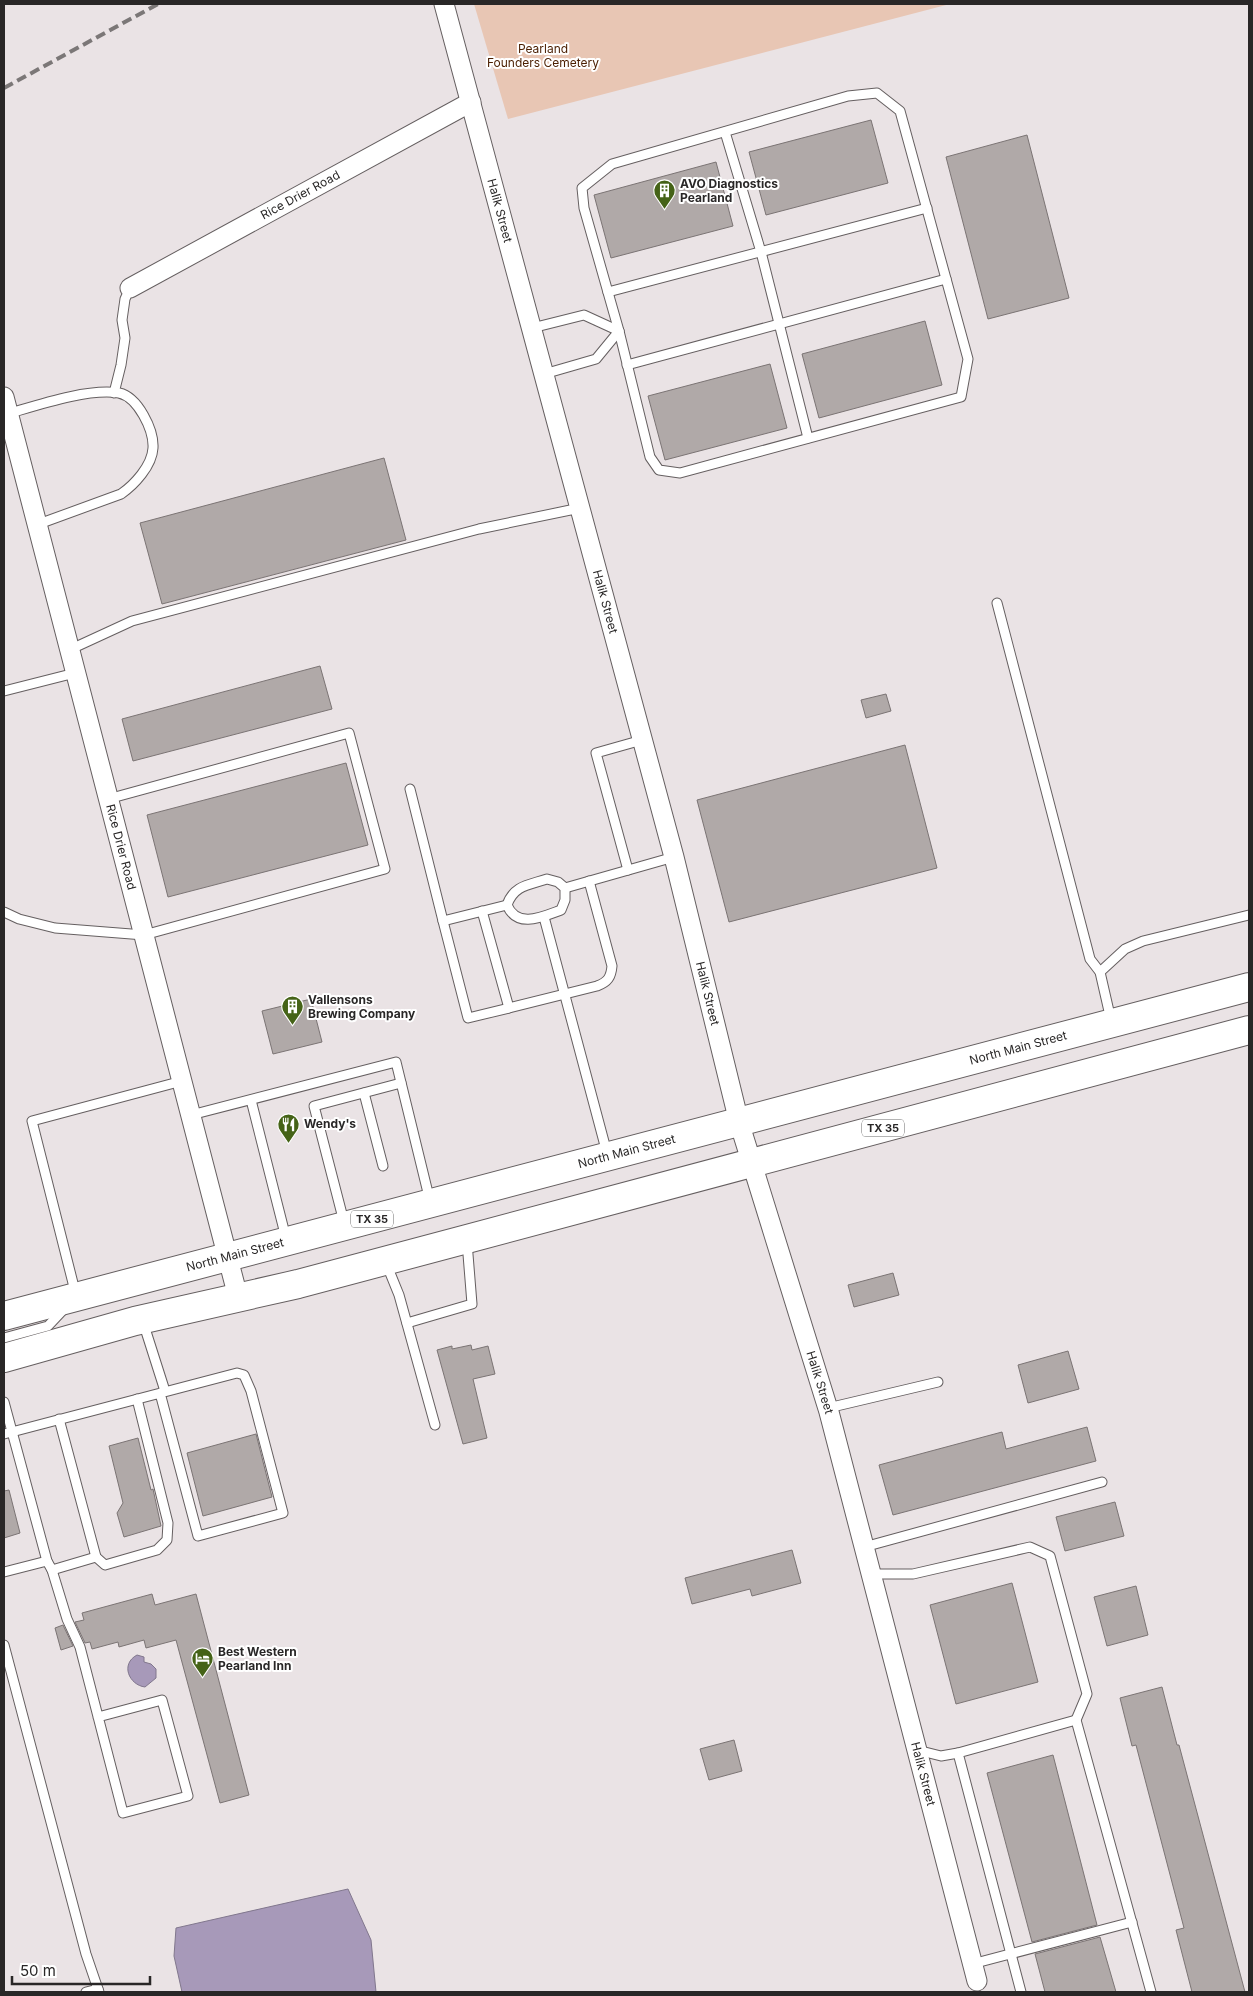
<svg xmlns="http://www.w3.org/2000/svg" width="1253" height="1996" font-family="Inter,sans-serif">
  <rect width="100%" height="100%" fill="#eae3e5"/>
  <path fill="#e8c6b4" d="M474 4H950L508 119Z"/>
  <g fill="#a799b9" stroke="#81778d">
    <path d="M137 1655 144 1657V1662L151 1664 156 1669V1678L145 1687C129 1685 120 1664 137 1655Z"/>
    <path d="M348 1889 371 1940 376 1992H182L174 1956 176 1928Z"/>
  </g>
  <g fill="#b0a9a8" stroke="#7b7474">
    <path d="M871 120 888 183 766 215 749 152Z"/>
    <path d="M1027 135 1069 298 988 319 946 157Z"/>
    <path d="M716 162 733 226 611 258 594 195Z"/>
    <path d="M925 321 942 385 819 418 802 354Z"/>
    <path d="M770 364 787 428 665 460 648 396Z"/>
    <path d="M384 458 406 540 162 604 140 523Z"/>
    <path d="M320 666 332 709 133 761 122 719Z"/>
    <path d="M886 694 891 711 866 718 861 700Z"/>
    <path d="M905 745 937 868 729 922 697 800Z"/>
    <path d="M346 763 368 845 168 897 147 815Z"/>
    <path d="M311 999 322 1042 273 1054 262 1011Z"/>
    <path d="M893 1273 899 1295 854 1307 848 1285Z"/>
    <path d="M471 1345 472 1350 488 1346 495 1374 473 1379 487 1438 463 1444 437 1350 452 1346V1349Z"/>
    <path d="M1068 1351 1079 1389 1028 1403 1018 1365Z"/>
    <path d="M1087 1427 1096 1461 893 1515 879 1465 1002 1432 1006 1449Z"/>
    <path d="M256 1434 272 1497 203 1516 187 1453Z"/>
    <path d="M138 1438 151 1490 153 1489 161 1526 124 1537 117 1513 123 1503 109 1446Z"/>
    <path d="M9 1490 20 1533 4 1538V1491Z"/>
    <path d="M1115 1502 1124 1536 1065 1551 1056 1517Z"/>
    <path d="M792 1550 801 1583 752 1596 750 1589 692 1604 685 1578Z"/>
    <path d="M1012 1583 1038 1682 956 1704 930 1605Z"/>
    <path d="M1136 1586 1148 1635 1107 1646 1094 1597Z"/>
    <path d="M152 1594 155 1605 196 1594 249 1795 220 1803 176 1640 146 1648 144 1640 119 1647 118 1642 92 1649 90 1642 85 1643 75 1622 84 1620 82 1613Z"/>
    <path d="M63 1625 73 1646 61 1650 55 1628Z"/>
    <path d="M1162 1687 1177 1745H1179L1245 1992H1192L1176 1930 1184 1928 1136 1745 1132 1746 1120 1698Z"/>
    <path d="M734 1740 742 1771 709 1780 700 1749Z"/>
    <path d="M1053 1755 1097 1925 1032 1942 987 1773Z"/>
    <path d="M1100 1937 1116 1992H1045L1035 1954Z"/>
  </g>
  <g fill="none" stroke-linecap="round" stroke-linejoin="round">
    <defs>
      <g id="lane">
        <path d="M877 93 900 111 968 359 961 397 680 473 659 470 650 457 619 331 584 208 582 188 612 164 848 96Z"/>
        <path d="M725 132 761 252 808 438"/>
        <path d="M608 292 927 208"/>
        <path d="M532 328 584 315 619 331"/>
        <path d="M627 365 946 279"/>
        <path d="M544 374 596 359 619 331"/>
        <path d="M114 393 121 365 125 338 122 320 125 299 130 288"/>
        <path d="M7 414C38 405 88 388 119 393 138 397 154 430 153 448 152 466 134 485 121 494L36 525"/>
        <path d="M997 603 1090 959 1100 972 1111 1020"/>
        <path d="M69 650 132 621 479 529 580 508"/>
        <path d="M4 691 75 673"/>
        <path d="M410 789 443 921 507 905"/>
        <path d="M628 870 596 753 642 740"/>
        <path d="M547 879 558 882 565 888V900L561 910C542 917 517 929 507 905 514 885 529 885 547 879Z"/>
        <path d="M565 888 674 857"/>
        <path d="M482 911 509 1008 597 986C608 982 611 977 612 966L589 881"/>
        <path d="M4 912 19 919 55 928 144 935 385 869 349 733 108 799"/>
        <path d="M544 917 607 1153"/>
        <path d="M443 921 468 1018 509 1008"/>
        <path d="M1100 972 1125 949 1143 941 1249 915"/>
        <path d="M364 1093 383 1166"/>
        <path d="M251 1100 286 1238"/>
        <path d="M191 1115 396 1062 430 1201"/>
        <path d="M344 1222 314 1106 401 1083"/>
        <path d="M386 1263 399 1295 435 1425"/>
        <path d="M76 1295 32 1121 182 1081"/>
        <path d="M143 1322 165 1391"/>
        <path d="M407 1323 472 1304 467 1242"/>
        <path d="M4 1338 48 1326 64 1309"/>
        <path d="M4 1402 47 1561 52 1570 67 1619 80 1647 123 1813 188 1796 162 1700 98 1717"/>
        <path d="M828 1408 938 1382"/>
        <path d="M59 1419 96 1557 105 1565 157 1550 167 1540 168 1523 137 1399"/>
        <path d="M4 1434 237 1373 244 1375 251 1391 283 1513 198 1536 160 1393"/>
        <path d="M864 1547 1102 1482"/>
        <path d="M52 1570 96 1557"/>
        <path d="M4 1572 47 1561"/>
        <path d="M871 1574H913L1030 1547 1050 1556 1087 1694 1076 1720"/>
        <path d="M4 1645 86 1954 99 1992"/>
        <path d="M917 1750 941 1756 958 1753"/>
        <path d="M972 1964 1132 1922"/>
        <path d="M86 1992 98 1989"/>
        <path d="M1021 1992 958 1753 1076 1720 1151 1992"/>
      </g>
      <g id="street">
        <path id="s1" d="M444 4 674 857 739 1122 829 1412 977 1981"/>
        <path id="s2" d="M130 288 471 102"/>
        <path id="s3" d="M4 397 238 1297"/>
      </g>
      <g id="primary">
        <path id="s4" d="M4 1316 1249 987"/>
        <path d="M4 1358 135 1321 298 1284 467 1239 1249 1030"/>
      </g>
    </defs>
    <use href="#lane" stroke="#655f60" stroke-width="11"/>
    <use href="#street" stroke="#655f60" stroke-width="21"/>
    <use href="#primary" stroke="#655f60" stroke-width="30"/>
    <use href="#lane" stroke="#fff" stroke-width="9"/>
    <use href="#street" stroke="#fff" stroke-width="19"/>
    <use href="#primary" stroke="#fff" stroke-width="28"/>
    <path stroke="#7b7777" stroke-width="4" stroke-dasharray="10 5" stroke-linecap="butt" d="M4 88 158 4"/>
  </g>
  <defs>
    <symbol id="building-pin" viewBox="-11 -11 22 30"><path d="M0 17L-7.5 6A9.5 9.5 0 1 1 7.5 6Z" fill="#456317" stroke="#fff"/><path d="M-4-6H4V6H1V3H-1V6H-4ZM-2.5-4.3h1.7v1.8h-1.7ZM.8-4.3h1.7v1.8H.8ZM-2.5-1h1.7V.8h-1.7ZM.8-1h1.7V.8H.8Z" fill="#fff"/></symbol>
    <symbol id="restaurant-pin" viewBox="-11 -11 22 30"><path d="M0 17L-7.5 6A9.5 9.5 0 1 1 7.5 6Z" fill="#456317" stroke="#fff"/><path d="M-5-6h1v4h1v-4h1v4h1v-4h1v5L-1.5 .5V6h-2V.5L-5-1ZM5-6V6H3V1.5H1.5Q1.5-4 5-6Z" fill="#fff"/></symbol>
    <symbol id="hotel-pin" viewBox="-11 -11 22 30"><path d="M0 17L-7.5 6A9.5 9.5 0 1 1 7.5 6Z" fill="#456317" stroke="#fff"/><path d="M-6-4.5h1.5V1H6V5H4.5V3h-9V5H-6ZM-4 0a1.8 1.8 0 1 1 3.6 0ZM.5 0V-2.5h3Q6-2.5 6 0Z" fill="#fff"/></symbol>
  </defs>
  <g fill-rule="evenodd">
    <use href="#building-pin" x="652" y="178" width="25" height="34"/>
    <use href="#building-pin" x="280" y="994" width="25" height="34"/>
    <use href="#restaurant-pin" x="276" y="1112" width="25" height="34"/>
    <use href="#hotel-pin" x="190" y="1646" width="25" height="34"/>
  </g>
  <g text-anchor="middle" stroke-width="4" stroke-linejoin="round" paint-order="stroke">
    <g fill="#fff" stroke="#696868" stroke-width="1">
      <rect x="862" y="1119.5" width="42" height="17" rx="4"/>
      <rect x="351" y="1210.5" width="42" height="17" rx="4"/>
    </g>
    <g font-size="11" font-weight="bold" fill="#292727">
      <text x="883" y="1132">TX 35</text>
      <text x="372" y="1223">TX 35</text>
    </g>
    <g font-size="12" fill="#4a1e00" stroke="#fff">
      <text x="543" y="53">Pearland<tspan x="543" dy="14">Founders Cemetery</tspan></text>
    </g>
    <g font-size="12" font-weight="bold" fill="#292727" stroke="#fff" text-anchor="start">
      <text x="680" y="188">AVO Diagnostics<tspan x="680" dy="14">Pearland</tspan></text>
      <text x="308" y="1004">Vallensons<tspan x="308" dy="14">Brewing Company</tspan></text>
      <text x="304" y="1128">Wendy's</text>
      <text x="218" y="1656">Best Western<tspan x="218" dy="14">Pearland Inn</tspan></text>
    </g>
    <g font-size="12" fill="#292727" stroke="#fff">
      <text dy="4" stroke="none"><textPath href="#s2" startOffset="194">Rice Drier Road</textPath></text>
      <text dy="4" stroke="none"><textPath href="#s1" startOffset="214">Halik Street</textPath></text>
      <text dy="4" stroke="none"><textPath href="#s1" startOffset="619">Halik Street</textPath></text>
      <text dy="4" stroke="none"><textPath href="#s3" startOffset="465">Rice Drier Road</textPath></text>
      <text dy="4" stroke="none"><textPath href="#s1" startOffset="1024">Halik Street</textPath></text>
      <text dy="4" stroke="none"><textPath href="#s4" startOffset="1049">North Main Street</textPath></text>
      <text dy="4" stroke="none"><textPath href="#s4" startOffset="644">North Main Street</textPath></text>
      <text dy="4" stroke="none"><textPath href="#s4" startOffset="239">North Main Street</textPath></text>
      <text dy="4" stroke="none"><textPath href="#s1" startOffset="1429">Halik Street</textPath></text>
      <text dy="4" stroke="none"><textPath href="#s1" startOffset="1834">Halik Street</textPath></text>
    </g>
  </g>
  <rect width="1253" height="1996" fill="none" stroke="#292727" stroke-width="10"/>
  <path d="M12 1976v8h138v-8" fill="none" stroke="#292727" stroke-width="2.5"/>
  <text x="20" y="1976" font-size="15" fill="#292727" stroke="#ffffff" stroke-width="4" paint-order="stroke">50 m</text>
</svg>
